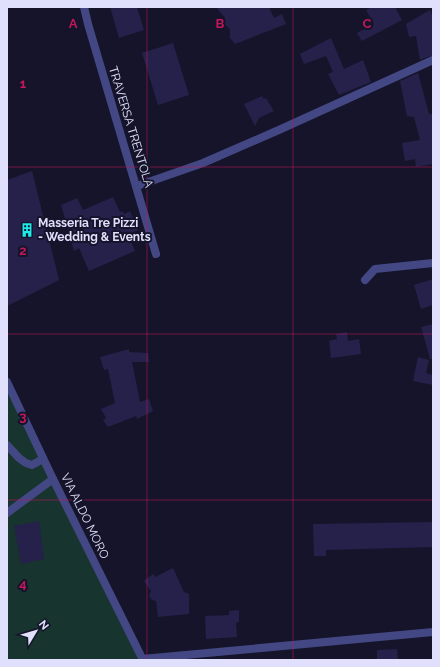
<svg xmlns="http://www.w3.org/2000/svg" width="440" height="667" font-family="Raleway,sans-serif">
  <rect width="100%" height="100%" fill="#15142a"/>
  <path fill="#17342f" d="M7 376 59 484 145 660H7Z"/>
  <g fill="#25214a">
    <path d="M110 7H137L144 30 119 38Z"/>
    <path d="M216 7H269L274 18 282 14 286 24 235 44 230 38V29L224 24 225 18Z"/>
    <path d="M372 7H395L402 20 362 41 357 33 374 24 366 10Z"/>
    <path d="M430 10 433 17V55L420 60 416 36 409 37 406 24Z"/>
    <path d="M331 38 344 69 363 60 371 82 339 95 328 74 333 72 326 56 304 64 300 54Z"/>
    <path d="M173 43 189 95 158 105 142 53Z"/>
    <path d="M418 73 429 114H433V164L416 167 415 159 405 161 402 143 420 140 414 117 407 116 400 81Z"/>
    <path d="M262 96 264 99 266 98 274 111 259 118 255 126 244 104Z"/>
    <path d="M32 171 59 280 7 306V180Z"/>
    <path d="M113 197 120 212 123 211 124 214 130 211 138 230 131 233 132 235 129 237 135 251 89 271 79 248 74 251 61 205 77 198 83 210Z"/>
    <path d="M433 279V305L421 309 414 285Z"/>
    <path d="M433 324V359H430L421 327Z"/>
    <path d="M347 332 348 341 359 339 361 354 331 358 329 341 337 339 336 334Z"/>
    <path d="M129 349V352L148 353 149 362H132L140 402 149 399 153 411 137 419 136 416 108 427 103 420 106 418 101 409 115 403 108 369 104 370 100 357Z"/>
    <path d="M418 357 429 360 426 373 433 375V385L413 381Z"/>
    <path d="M39 521 44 559 21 564 14 526Z"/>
    <path d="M433 522V547L326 550V556H314L313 524Z"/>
    <path d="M173 568 184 592 189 594V614L158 617 156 601 152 600 149 596 151 591 144 581 153 574 155 577Z"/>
    <path d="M239 610V622L236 623 237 637 206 639 205 616 229 615V611Z"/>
    <path d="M397 649 398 660H377V650Z"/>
  </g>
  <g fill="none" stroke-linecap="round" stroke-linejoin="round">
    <g stroke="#434885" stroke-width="8">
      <path d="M84 7 88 24 156 254"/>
      <path d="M137 186 203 163 281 129 433 60"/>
      <path d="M365 280 375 269 433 263"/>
      <path d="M7 382 53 479 143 660"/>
      <path d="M7 445 19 458 26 463 32 465 43 459"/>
      <path d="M7 513 53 479"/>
      <path d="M142 659 433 632"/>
    </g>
  </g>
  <path fill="none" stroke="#c2185b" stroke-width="1" stroke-opacity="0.55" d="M147 7V660M293 7V660M7 167H433M7 334H433M7 500H433"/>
  <defs>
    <symbol id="building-bare" viewBox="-9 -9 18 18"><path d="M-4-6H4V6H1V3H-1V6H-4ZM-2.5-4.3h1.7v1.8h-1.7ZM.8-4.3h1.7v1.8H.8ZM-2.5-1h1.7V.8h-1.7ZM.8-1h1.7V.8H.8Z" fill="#1debe8" stroke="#15142a" stroke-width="2.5" paint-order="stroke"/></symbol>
  </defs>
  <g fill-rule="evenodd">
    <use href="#building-bare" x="17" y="220" width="20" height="20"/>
  </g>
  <g text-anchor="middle" stroke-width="4" stroke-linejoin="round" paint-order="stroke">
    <g font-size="12" fill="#e0e0fc" stroke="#15142a">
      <text transform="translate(131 127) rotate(73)" y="4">TRAVERSA TRENTOLA</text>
      <text transform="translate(85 516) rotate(64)" y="4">VIA ALDO MORO</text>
    </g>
    <g font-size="12" font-weight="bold" fill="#e0e0fc" stroke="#15142a" text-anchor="start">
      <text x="38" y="227">Masseria Tre Pizzi<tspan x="38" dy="14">- Wedding &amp; Events</tspan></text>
    </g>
  </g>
  <g font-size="13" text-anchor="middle" font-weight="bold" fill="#c2185b" stroke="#15142a" stroke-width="4" stroke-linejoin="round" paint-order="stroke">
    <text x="73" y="28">A</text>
    <text x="220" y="28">B</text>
    <text x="367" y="28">C</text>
    <text x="23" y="88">1</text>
    <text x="23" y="255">2</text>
    <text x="23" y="421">3</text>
    <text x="23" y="588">4</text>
  </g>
  <rect width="440" height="667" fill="none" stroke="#e0e0fc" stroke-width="16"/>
  <g transform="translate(36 631) rotate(52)" stroke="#15142a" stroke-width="3" paint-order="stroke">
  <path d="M0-3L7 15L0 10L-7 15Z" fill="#e0e0fc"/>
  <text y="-6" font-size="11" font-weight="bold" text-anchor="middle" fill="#e0e0fc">N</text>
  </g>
</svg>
